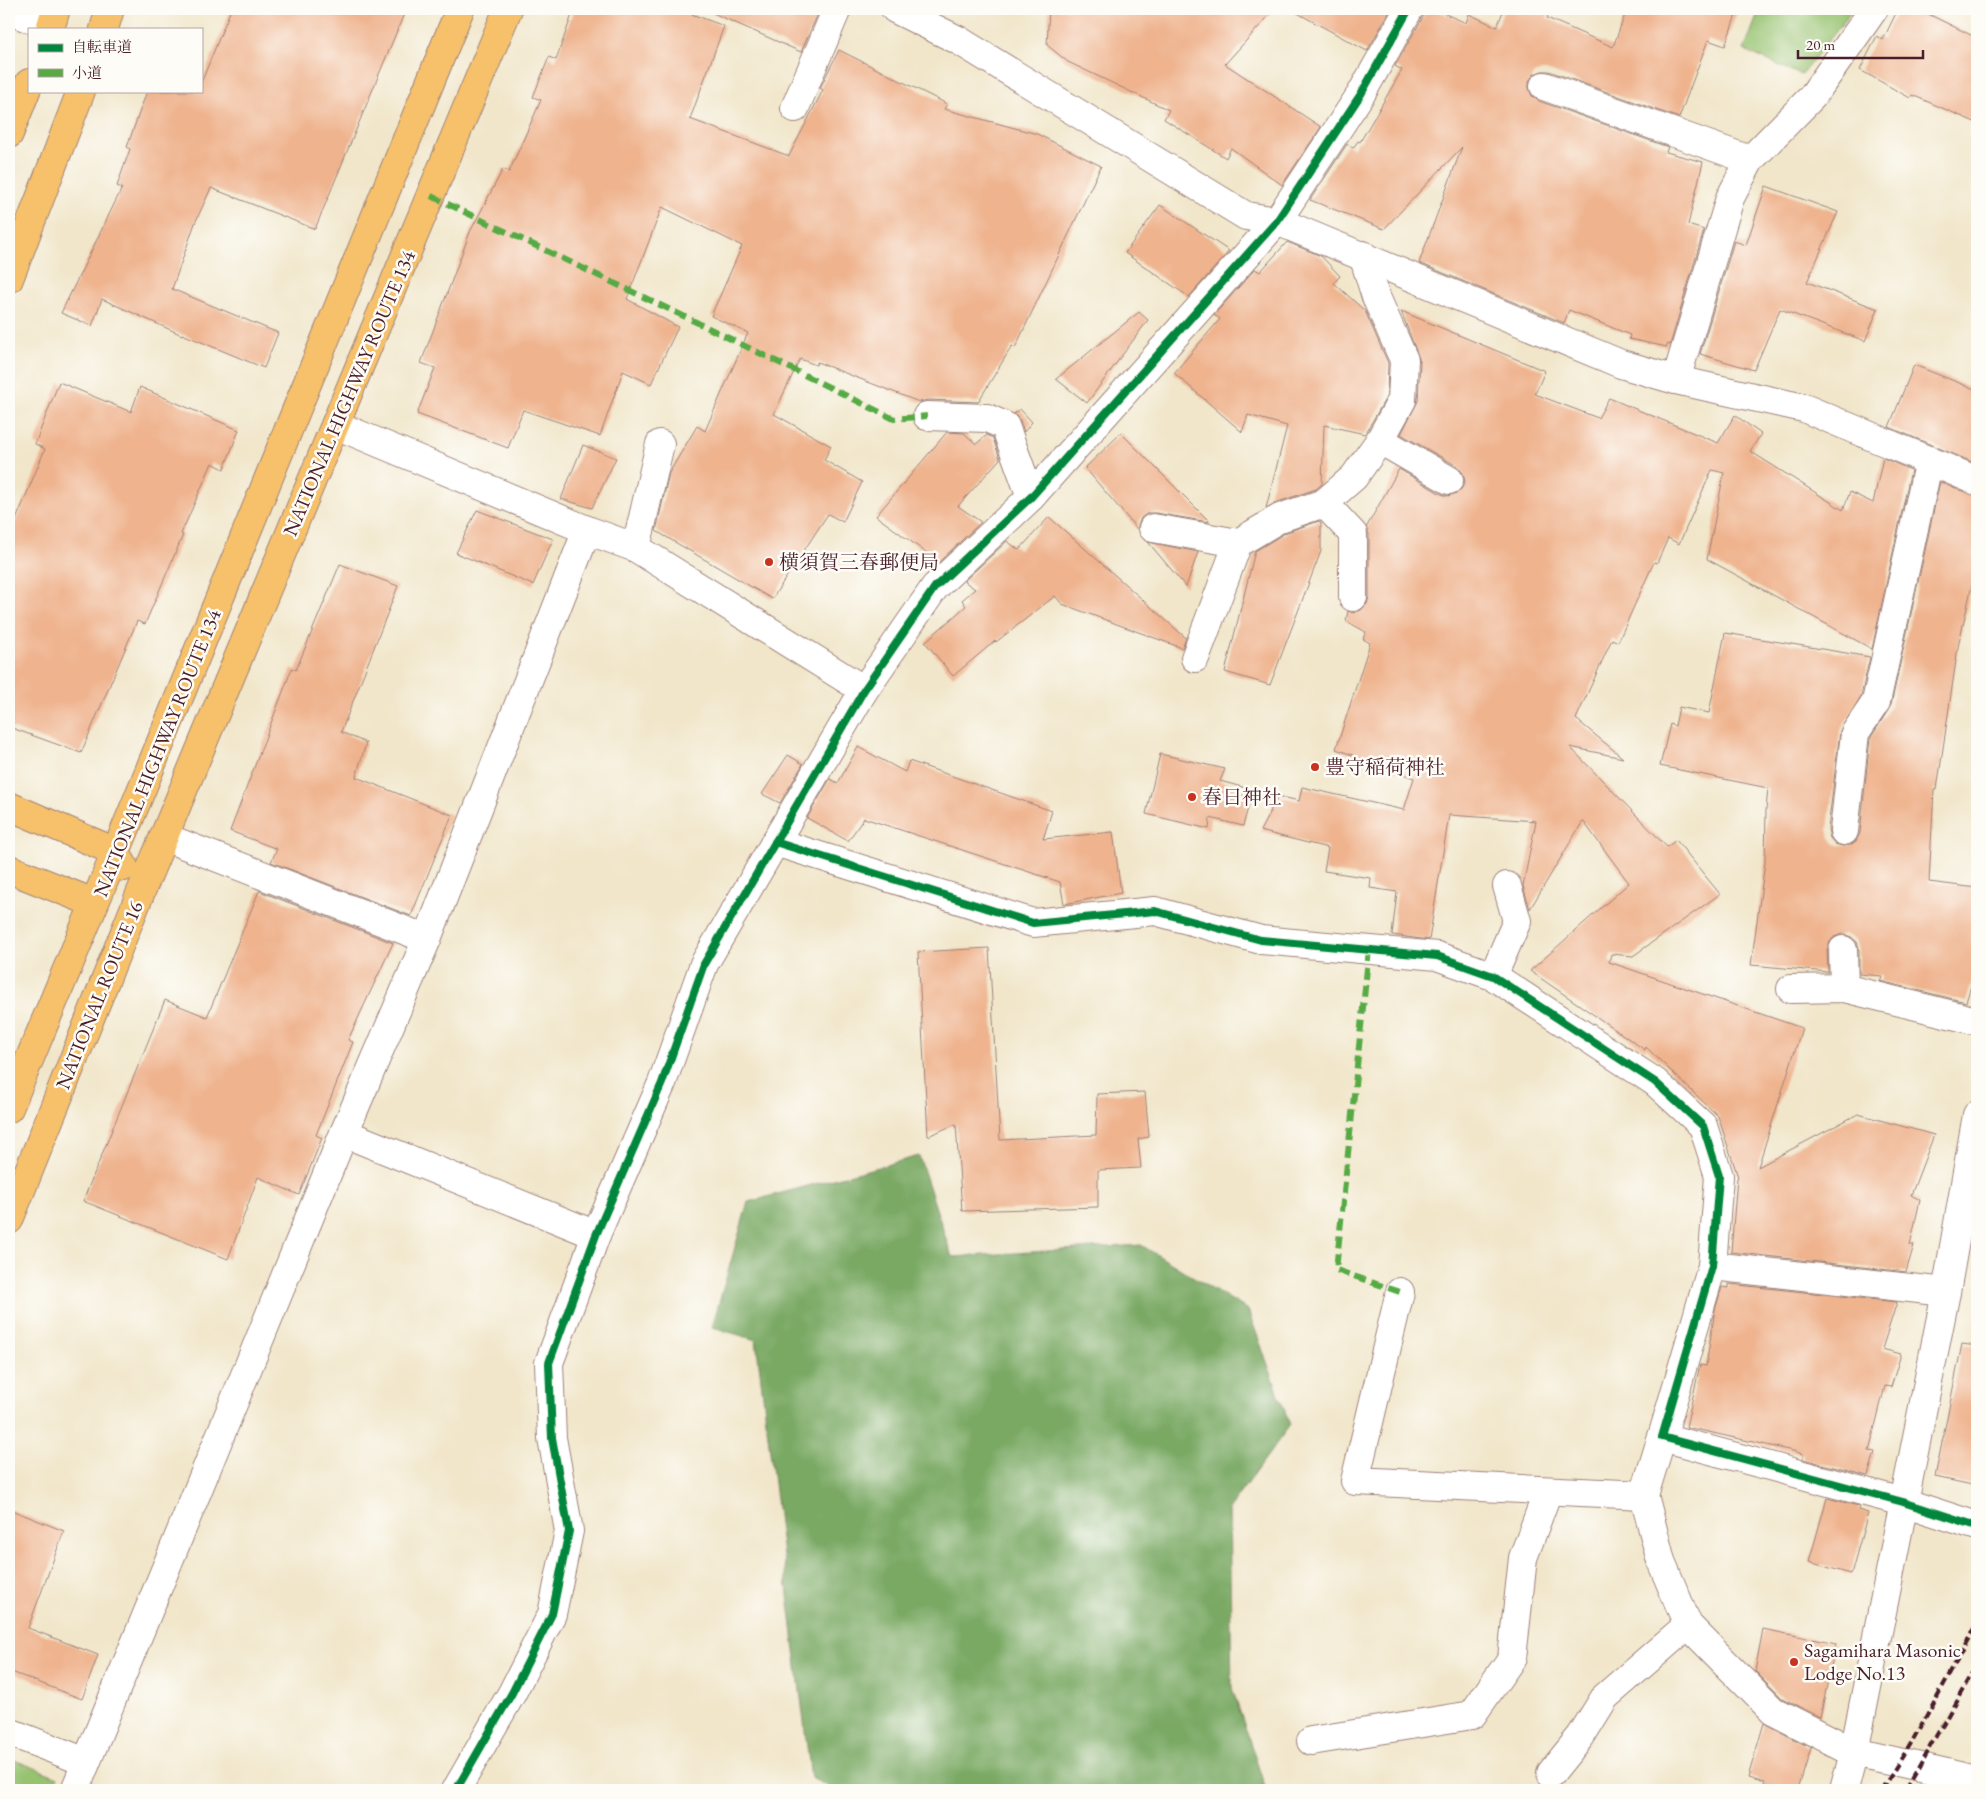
<svg xmlns="http://www.w3.org/2000/svg" width="1986" height="1799" font-family="'EB Garamond','Noto Serif JP',serif">
  <rect width="100%" height="100%" fill="#fdfcf7"/>
  <filter id="ink" filterUnits="userSpaceOnUse"><feTurbulence type="fractalNoise" baseFrequency=".02" numOctaves="2"/><feDisplacementMap in="SourceGraphic" scale="10" xChannelSelector="R" yChannelSelector="G"/><feConvolveMatrix kernelMatrix="1 2 1 2 8 2 1 2 1" color-interpolation-filters="sRGB"/></filter>
  <filter id="wash" filterUnits="userSpaceOnUse"><feTurbulence type="fractalNoise" baseFrequency=".0096" numOctaves="4" result="noise"/><feDisplacementMap in="SourceGraphic" scale="20" xChannelSelector="R" yChannelSelector="G"/><feGaussianBlur stdDeviation="1.12" result="paint"/><feColorMatrix in="noise" values="0 0 0 0 0 0 0 0 0 0 0 0 0 0 0 0 0 1.4 0 .05"/><feComposite in="paint" operator="in"/></filter>
  <g filter="url(#wash)">
    <rect width="100%" height="100%" fill="#f1e6ca"/>
    <g fill="#97c371" stroke="#70714e">
      <path d="M1760 9H1854L1801 75 1744 50Z"/>
      <path d="M9 1758 58 1777 53 1790H9Z"/>
    </g>
    <path fill="#79a963" stroke="#626447" d="M919 1156 952 1257 1141 1245 1248 1310 1290 1425 1229 1508 1232 1688 1266 1790H836L811 1778 756 1340 712 1327 748 1202Z"/>
    <g id="blocks">
      <g fill="#efb38e">
        <path d="M231 9H406L315 229 211 188 195 223 172 289 278 333 264 368 182 334V335L102 299 92 326 61 313 122 188 117 186 130 149 127 147 147 91H201V83Z"/>
        <path d="M574 9H678L724 26 690 119 789 156 823 90 820 88 839 50 947 104 944 109 1037 134 1101 166 1015 348 1012 346 978 402 928 400 919 402 817 362 816 365 800 359 774 414 831 446 824 460 862 482 843 522 828 514 772 599 656 531 669 473 697 426 705 431 748 333 711 316 742 246 662 207 627 299 678 327 651 384 623 371 600 436 523 410 508 448 417 414 435 368 421 363 470 232 503 169 509 172 541 100 533 97 549 57 556 60Z"/>
        <path d="M704 9H820L801 52Z"/>
        <path d="M1049 9H1275L1225 64 1321 127 1282 185 1231 148 1226 158 1164 119 1169 110 1068 62 1047 45Z"/>
        <path d="M1290 9H1391L1367 51Z"/>
        <path d="M1425 9H1434L1466 23 1469 14 1497 27 1504 9H1550L1547 18 1613 47 1627 9H1738L1725 46 1708 40 1679 118 1549 71H1542L1534 74 1529 81V88L1532 96 1539 101 1668 147 1666 152 1703 162 1688 225 1704 230 1670 345 1667 344V347L1629 339 1630 335 1569 310 1564 323 1419 263 1462 147 1384 229 1310 200 1347 144 1353 148 1358 141 1360 142 1402 70 1395 66 1423 17Z"/>
        <path d="M1898 9H1918L1977 38V123L1912 95 1910 98 1860 70 1877 36 1883 40Z"/>
        <path d="M1766 186 1838 212 1807 282 1878 309 1865 341 1780 309 1754 370 1700 354 1734 241 1746 245Z"/>
        <path d="M1160 205 1229 251 1189 297 1125 253Z"/>
        <path d="M1287 242 1321 256 1340 276 1334 283 1365 311 1388 363 1387 396 1365 434 1324 425 1322 484 1316 489 1275 503 1266 508 1287 426 1248 415 1242 432 1174 373 1220 319 1214 315 1255 269 1260 272Z"/>
        <path d="M1401 311 1545 371 1535 394 1598 418 1609 398 1718 443 1735 415 1761 434 1750 451 1843 510 1850 492 1873 503 1883 458 1911 470 1872 649 1707 559 1724 473 1712 470 1679 544 1668 538 1657 563 1654 562 1618 642 1612 639 1576 719 1623 758 1570 747 1667 847 1676 840 1720 894 1633 956 1611 954 1609 962 1802 1028 1758 1167 1858 1114 1934 1135 1911 1195 1920 1200 1910 1245H1914L1906 1272 1731 1252 1737 1178 1738 1177 1718 1116 1646 1047 1645 1050 1530 971 1629 883 1583 821 1530 909 1523 886 1536 821 1449 815 1429 940 1392 935 1397 892 1370 888 1371 878 1324 871 1328 848 1260 831 1278 796 1299 801 1302 787 1404 810 1414 778 1336 749 1370 643 1363 639 1366 632 1346 621 1348 611 1353 613 1361 610 1367 604 1369 597V534L1366 528 1399 469 1441 494 1448 496 1457 493 1462 488 1465 481 1463 473 1457 466 1401 434 1418 401 1420 361Z"/>
        <path d="M1139 312 1148 320 1087 403 1056 379Z"/>
        <path d="M1914 365 1977 390V464L1889 427Z"/>
        <path d="M59 382 131 412 140 387 239 430 224 469 212 463 181 534 183 535 145 624 137 621 81 753 9 727V537L45 449 35 444Z"/>
        <path d="M1020 409 1032 422 1024 432 1020 420 1014 414Z"/>
        <path d="M947 432 964 433 976 444 987 435 993 438 1000 459 958 506 981 522 939 562 876 516Z"/>
        <path d="M1121 433 1209 521V522L1156 513H1148L1141 518 1138 525V530L1085 468Z"/>
        <path d="M583 445 616 458 592 508 561 499Z"/>
        <path d="M1940 482 1977 496V563L1958 647 1937 789H1934L1929 882 1977 888V966L1966 1002 1880 981 1882 976 1859 974V950L1857 942 1851 937 1843 934 1834 937 1829 943 1827 950 1828 972 1751 965 1765 862 1766 810 1768 788 1660 766 1670 724 1675 726 1679 707 1709 713 1725 633 1870 657 1861 696 1840 731 1828 829 1830 838 1835 844 1842 846 1850 845 1856 841 1860 833 1870 739 1891 705Z"/>
        <path d="M477 510 553 539 533 585 456 553Z"/>
        <path d="M1049 517 1186 638 1182 648 1062 604 1055 596 996 642 995 641 953 676 925 642 966 606 962 600 975 589 964 581 1007 541 1019 550Z"/>
        <path d="M1319 521 1321 523V551L1270 685 1225 672 1255 551 1287 532Z"/>
        <path d="M1148 542 1198 552 1186 587Z"/>
        <path d="M340 564 398 586 341 732 366 743 356 777 452 815 411 916 271 862 277 849 230 831 292 668 296 670Z"/>
        <path d="M858 747 905 772 909 761 1052 811 1043 839 1113 832 1121 893 1064 904 1060 882 864 818 848 841 807 818 830 779 838 783Z"/>
        <path d="M1160 754 1225 769 1220 781 1253 790 1243 826 1210 818 1209 829 1146 814Z"/>
        <path d="M788 755 803 764 780 803 762 794Z"/>
        <path d="M259 891 393 943 348 1040 353 1042 316 1135 322 1138 299 1195 258 1177 228 1259 83 1201 165 1000 207 1017Z"/>
        <path d="M989 948 1000 1140 1096 1135 1097 1094 1145 1092 1149 1137 1138 1139 1141 1168 1098 1170V1207L962 1211 956 1124 928 1136 918 952Z"/>
        <path d="M1729 1284 1897 1302 1882 1349 1901 1354 1891 1387 1885 1386 1869 1451 1875 1452 1868 1476 1803 1459V1454L1793 1451 1686 1427 1700 1365 1706 1366 1715 1310 1722 1287 1729 1288Z"/>
        <path d="M1962 1344 1977 1346V1486L1935 1477Z"/>
        <path d="M1827 1498 1859 1506 1858 1510 1868 1513 1851 1574 1809 1562Z"/>
        <path d="M9 1509 64 1531 28 1628 98 1655 82 1699 9 1671Z"/>
        <path d="M1763 1629 1836 1644 1820 1717 1782 1698 1755 1671Z"/>
        <path d="M1764 1723 1811 1748 1798 1790H1762L1765 1782 1748 1777Z"/>
      </g>
    </g>
  </g>
  <g filter="url(#ink)">
    <use href="#blocks" fill-opacity="0" stroke="#9e827a" stroke-width="1"/>
    <g fill="none" stroke-linecap="round" stroke-linejoin="round">
      <defs>
        <g id="minor">
          <path d="M895 9 958 40 1246 216 1277 221 1621 364 1676 380 1804 408 1977 481"/>
          <path d="M9 11 51 26"/>
          <path d="M1544 86 1750 160"/>
          <path d="M795 108 837 9"/>
          <path d="M1676 380 1730 198 1750 160 1812 97 1874 9"/>
          <path d="M927 416 987 418 1005 426 1031 497"/>
          <path d="M336 425 587 530 636 548 864 690"/>
          <path d="M1380 440 1449 480"/>
          <path d="M1324 503 1353 534V597"/>
          <path d="M1153 528 1238 543"/>
          <path d="M636 548 660 444"/>
          <path d="M1195 658 1238 543 1280 518 1324 503 1354 477 1380 440 1402 400 1404 360 1376 297 1363 255"/>
          <path d="M1844 831 1855 733 1876 702 1929 460"/>
          <path d="M164 837 427 939"/>
          <path d="M775 842 1033 923 1155 911 1261 940 1437 956 1493 976 1655 1082 1703 1126 1719 1176 1712 1266 1662 1437 1903 1502 1977 1526"/>
          <path d="M1843 950 1844 988"/>
          <path d="M1493 976 1517 921 1507 886"/>
          <path d="M1791 989 1844 988 1977 1021"/>
          <path d="M344 1133 596 1235"/>
          <path d="M1712 1266 1946 1292"/>
          <path d="M1400 1292 1355 1481 1644 1495"/>
          <path d="M1662 1437 1644 1495 1661 1561 1688 1625 1773 1711 1854 1752 1977 1780"/>
          <path d="M9 1732 86 1762"/>
          <path d="M1311 1741 1472 1715 1512 1658 1523 1558 1548 1491"/>
          <path d="M1551 1773 1581 1736 1605 1697 1688 1625"/>
          <path d="M75 1790 344 1133 427 939 587 530"/>
          <path d="M456 1790 512 1693 552 1614 569 1531 552 1438 549 1363 596 1235 662 1083 704 964 864 690 935 587 1031 497 1277 221 1361 94 1409 9"/>
          <path d="M1844 1790 1854 1752 1946 1292 1977 1115"/>
        </g>
        <g id="highway">
          <path d="M50 29 56 9"/>
          <path d="M104 29 110 9"/>
          <path d="M9 134 29 83"/>
          <path d="M9 279 81 91"/>
          <path d="M9 806 116 852 124 867"/>
          <path d="M9 869 94 903"/>
          <path d="M9 1108 116 852 460 9"/>
          <path d="M9 1220 140 894 508 9"/>
        </g>
      </defs>
      <use href="#minor" stroke="#9e827a" stroke-width="30"/>
      <use href="#highway" stroke="#9e827a" stroke-width="30"/>
      <use href="#minor" stroke="#fff" stroke-width="28"/>
      <use href="#highway" stroke="#f6c16b" stroke-width="28"/>
      <g stroke="#4a1f2b" stroke-width="4" stroke-dasharray="8 4" stroke-linecap="butt">
        <path d="M1881 1790 1910 1745 1977 1625"/>
        <path d="M1905 1790 1977 1665"/>
      </g>
      <g stroke="#57aa44" stroke-width="6" stroke-dasharray="12 6" stroke-linecap="butt">
        <path d="M431 196 696 322 894 419 927 416"/>
        <path d="M1369 949 1336 1270 1400 1292"/>
      </g>
      <defs>
        <g id="cycleway">
          <path d="M775 842 1033 923 1155 911 1261 940 1437 956 1493 976 1655 1082 1703 1126 1719 1176 1712 1266 1662 1437 1903 1502 1977 1526"/>
          <path d="M456 1790 512 1693 552 1614 569 1531 552 1438 549 1363 596 1235 662 1083 704 964 864 690 935 587 1031 497 1277 221 1361 94 1409 9"/>
        </g>
      </defs>
      <use href="#cycleway" stroke="#fdfcf7" stroke-width="11"/>
      <use href="#cycleway" stroke="#00873e" stroke-width="8"/>
    </g>
  </g>
  <g fill="#c8321e" stroke="#fdfcf7" stroke-width="2">
    <circle cx="769" cy="562" r="5"/>
    <circle cx="1315" cy="767" r="5"/>
    <circle cx="1192" cy="797" r="5"/>
    <circle cx="1794" cy="1662" r="5"/>
  </g>
  <g text-anchor="middle" stroke-width="5" stroke-linejoin="round" paint-order="stroke">
    <g font-size="20" fill="#4a1f2b" stroke="#fdfcf7">
      <text transform="translate(349 393) rotate(-67)" y="7">NATIONAL HIGHWAY ROUTE 134</text>
      <text transform="translate(157 753) rotate(-68)" y="7">NATIONAL HIGHWAY ROUTE 134</text>
      <text transform="translate(99 995) rotate(-68)" y="7">NATIONAL ROUTE 16</text>
    </g>
    <g font-size="20" fill="#4a1f2b" stroke="#fdfcf7" text-anchor="start">
      <text x="779" y="569">横須賀三春郵便局</text>
      <text x="1325" y="774">豊守稲荷神社</text>
      <text x="1202" y="804">春日神社</text>
      <text x="1804" y="1657">Sagamihara Masonic<tspan x="1804" dy="23">Lodge No.13</tspan></text>
    </g>
  </g>
  <rect width="1986" height="1799" fill="none" stroke="#fdfcf7" stroke-width="30"/>
  <rect x="28" y="28" width="175" height="65" fill="#fdfcf7" stroke="#b5a4a5"/>
  <rect x="38" y="44" width="25" height="8" fill="#00873e" stroke="#b5a4a5"/>
  <text x="72" y="52" font-size="15" fill="#4a1f2b">自転車道</text>
  <rect x="38" y="69" width="25" height="8" fill="#57aa44" stroke="#b5a4a5"/>
  <text x="72" y="78" font-size="15" fill="#4a1f2b">小道</text>
  <path d="M1798 50v8h125v-8" fill="none" stroke="#4a1f2b" stroke-width="2.5"/>
  <text x="1806" y="50" font-size="15" fill="#4a1f2b" stroke="#fdfcf7" stroke-width="4" paint-order="stroke">20 m</text>
</svg>
